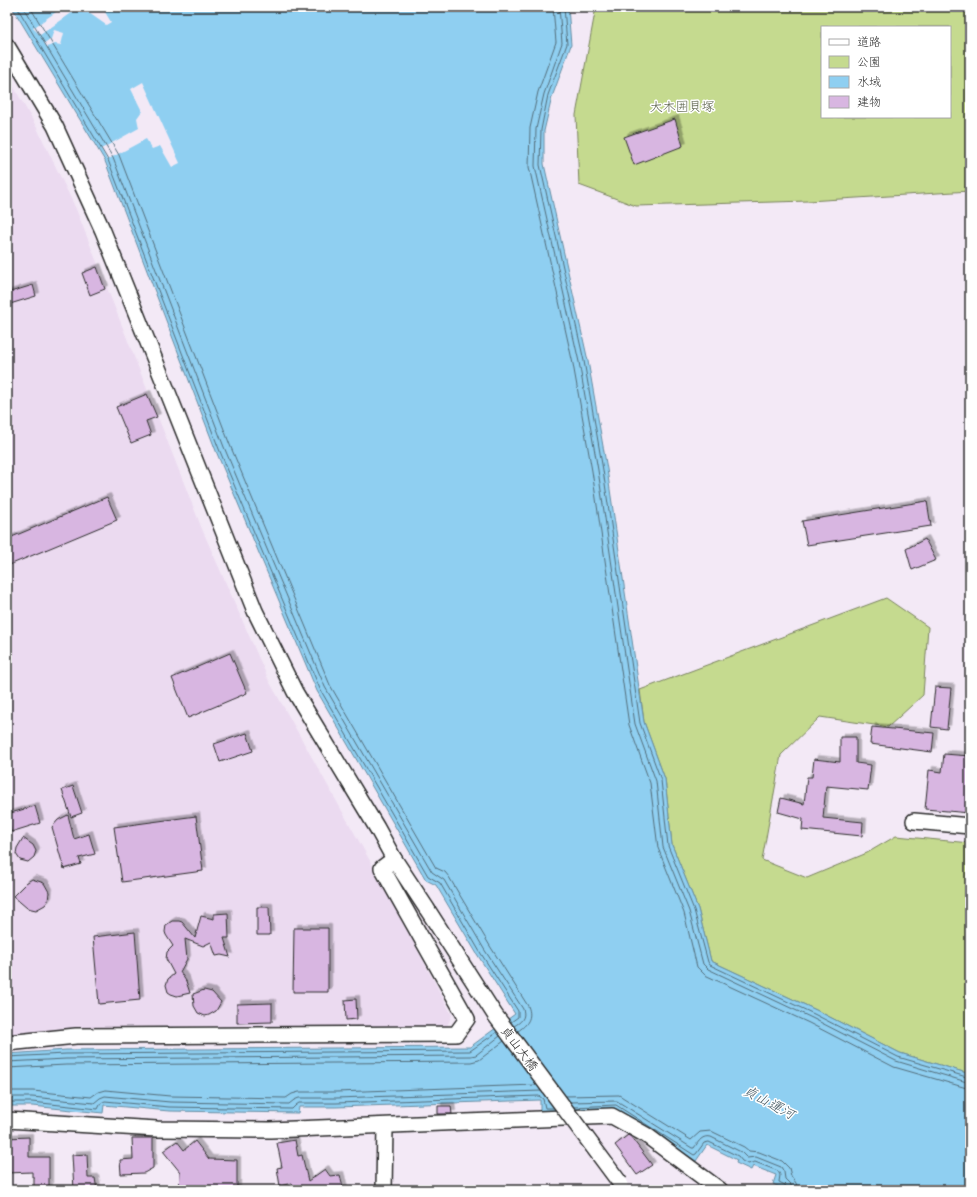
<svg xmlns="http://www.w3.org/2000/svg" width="977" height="1197" font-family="Itim,'Klee One',sans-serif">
  <defs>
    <filter id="shadow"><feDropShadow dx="3.5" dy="-3.5" stdDeviation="0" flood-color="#0004"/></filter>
  </defs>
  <rect width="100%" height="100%" fill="#f3e9f6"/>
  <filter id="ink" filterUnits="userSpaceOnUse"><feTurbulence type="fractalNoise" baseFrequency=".025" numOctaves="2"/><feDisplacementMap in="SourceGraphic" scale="8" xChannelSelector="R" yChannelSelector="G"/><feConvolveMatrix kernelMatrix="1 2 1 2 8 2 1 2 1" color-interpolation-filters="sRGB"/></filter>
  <g filter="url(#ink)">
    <path fill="#ebdaf0" d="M7 75 37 128 76 209 202 529 269 681 369 859 452 1015 447 1026 78 1027 7 1036Z"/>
    <g fill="#c5da8f" stroke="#78825d" fill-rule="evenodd">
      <path d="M596 7H970V191L808 201 636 206 579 185 576 115ZM822 27H950V117H822Z"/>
      <path d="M886 598 928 627 923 695 888 727 820 717 781 755 762 860 807 878 867 853 896 836 970 843V1074L900 1053 816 1010 711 961 698 909 672 845 665 779 644 722 640 690Z"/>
    </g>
    <path fill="#8fcff1" stroke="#678da2" d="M12 7H568L571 45 552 97 544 131V164L588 361 607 469 644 722 665 779 672 845 698 909 711 961 816 1010 900 1053 970 1074V1190H786L773 1184 776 1175 753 1166 751 1170 736 1163 737 1160 707 1145 696 1161 615 1109 540 1112V1100L336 1107H299L298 1113 169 1111 104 1105 103 1113 32 1106H7V1054L66 1050 470 1047 515 1014 477 954 436 885 426 880 317 691 216 451 105 161Z"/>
    <g fill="#f3e9f6">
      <path d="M63 7H102L111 22 106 25 89 13H84L76 10 40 35 33 28Z"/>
      <path d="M54 30 64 33 61 45 55 44 47 47 44 43 51 39Z"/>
      <path d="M143 82 180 163 172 167 160 146 152 149 146 139 107 160 101 149 139 128 137 118 142 111 131 89Z"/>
    </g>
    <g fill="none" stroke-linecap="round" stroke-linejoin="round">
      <g stroke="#536d7a" stroke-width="1">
        <path d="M17 7 108 160 219 449 320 689 428 876 440 883 480 952 518 1011V1017L511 1022"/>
        <path d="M23 7 113 158 224 447 325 687 432 872 444 880 484 949 523 1009C526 1018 521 1022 514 1026"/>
        <path d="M30 7 119 155 230 445 330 685 436 868 445 872 449 877 490 946 528 1006C533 1018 527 1025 518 1031"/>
        <path d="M553 7 556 42 538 92 530 128 529 167 573 364 592 471 629 725 650 783 658 848 684 913 697 967 705 975 809 1023 894 1067 970 1089"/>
        <path d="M559 7 562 43 544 94 536 129 535 166 579 362 598 470 635 724 656 781 663 847 689 911 703 964 708 969 812 1018 896 1061 970 1083"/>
        <path d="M564 7 567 44 548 95 541 130 540 165 584 361 603 470 640 723 661 780 668 846 694 910 708 962 710 965 814 1014 898 1057 970 1078"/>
        <path d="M7 1057 66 1054 470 1051 497 1032"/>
        <path d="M7 1062 66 1059 471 1056 476 1055 500 1036"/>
        <path d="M7 1068 66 1065 471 1062 479 1060 504 1041"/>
        <path d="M7 1091H33L91 1097 98 1092 105 1090 170 1096 286 1098 292 1094 299 1092H336L536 1085"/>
        <path d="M566 1096 619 1095 691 1140 700 1132 711 1131 744 1147 749 1151 759 1152 782 1161 789 1168 791 1176 796 1183 798 1190"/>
        <path d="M7 1097H32L94 1103 100 1098 105 1096 170 1102 289 1104 294 1100 299 1098H336L541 1091"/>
        <path d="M7 1102H32L98 1109 101 1103 105 1101 169 1107 292 1109 296 1105 299 1103H336L539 1096 543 1099 545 1108H553"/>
        <path d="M570 1102 617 1101 692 1148H694C699 1141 702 1135 711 1137L741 1152 747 1158 756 1157 781 1167 784 1172 785 1179 791 1185 792 1190"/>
        <path d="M574 1107 616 1105 694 1155 696 1154 704 1143 709 1142 738 1156 742 1161 748 1164 755 1162 778 1171 780 1175 779 1182 785 1185 787 1190"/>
      </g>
    </g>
    <g fill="#d8b6e1" stroke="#2b2b2b" filter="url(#shadow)">
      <path d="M675 119 683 146 634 165 624 137Z"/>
      <path d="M97 267 105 289 90 295 82 273Z"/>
      <path d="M33 285 36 296 10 304 7 293Z"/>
      <path d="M147 394 157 417 146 421 151 435 131 443 116 407Z"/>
      <path d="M107 497 117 520 7 566V539Z"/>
      <path d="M927 501 931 526 807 545 802 521Z"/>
      <path d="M925 539 936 560 912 570 906 549Z"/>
      <path d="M230 653 247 693 188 718 172 678Z"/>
      <path d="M935 687 951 688 947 729 931 727Z"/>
      <path d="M872 727 934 733 932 752 870 744Z"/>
      <path d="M247 733 253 751 220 762 214 744Z"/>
      <path d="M840 737H856V763L871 765 868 790 826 786 823 818 863 822 862 836 802 830 803 819 778 812 781 798 804 804 807 777H812L814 759 840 762Z"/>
      <path d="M944 754 970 756V813L925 809 929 770 942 772Z"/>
      <path d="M73 786 82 813 71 817 62 790Z"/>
      <path d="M35 806 40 823 11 832 7 814Z"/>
      <path d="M68 815 74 839 89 834 95 854 79 858 81 864 64 869 52 827 58 820Z"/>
      <path d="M196 816 203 871 122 882 114 827Z"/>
      <path d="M23 838 33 845 36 851 34 857 28 862 20 860 16 854 17 848Z"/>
      <path d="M32 879 44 883 49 892 48 901 45 905 36 910 27 908 13 896 26 883Z"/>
      <path d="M257 907H269L270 935H257Z"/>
      <path d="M228 913 229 938H224L230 957 221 955 216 956 211 942 203 946 185 939 187 959 180 972 186 981 190 993 177 996 171 994 168 992 166 985 168 979 174 974 166 959 167 952 173 946 166 935 165 932 166 925 172 921H179L182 922 195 938 201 916 214 919V914Z"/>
      <path d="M294 928H328V992H293Z"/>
      <path d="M135 932 140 1000 99 1004 93 937Z"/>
      <path d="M204 990 212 992 221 1002 216 1011 209 1015 205 1016 198 1013 194 1006 193 994Z"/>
      <path d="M356 999 357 1019 346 1020 345 1000Z"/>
      <path d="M272 1003V1022L237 1023V1004Z"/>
      <path d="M438 1106H451L452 1114H438Z"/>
      <path d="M628 1135 631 1137 652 1165 637 1175 615 1145Z"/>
      <path d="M29 1137V1157H49V1190H34V1177H32V1172L7 1173V1138Z"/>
      <path d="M132 1138H153V1168L144 1173 121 1174 120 1160 133 1159Z"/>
      <path d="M295 1140 298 1156 302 1155 308 1181 325 1169 330 1176 340 1175 344 1190H295L292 1183 280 1186 277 1168 282 1167 277 1143Z"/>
      <path d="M177 1141 184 1150 195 1141 209 1159 237 1160V1190L179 1189 180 1172 163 1151Z"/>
      <path d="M87 1154 88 1178H95L97 1190H74L72 1155Z"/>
    </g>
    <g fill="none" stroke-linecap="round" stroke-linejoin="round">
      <defs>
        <g id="minor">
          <path d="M7 46 55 126 103 231 161 375 255 611 295 692 377 828 394 859 427 909"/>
          <path d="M914 821 970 826"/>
          <path d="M7 1043 76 1036 456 1034 467 1019 382 868 394 859"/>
          <path d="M7 1120 157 1129 270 1130 612 1116 646 1135 720 1190"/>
          <path d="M384 1190 385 1126"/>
        </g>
      </defs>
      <use href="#minor" stroke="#2b2b2b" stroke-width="18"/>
      <use href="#minor" stroke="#fff" stroke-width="15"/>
      <defs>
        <path id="minor-bridge" d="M427 909 495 1015 620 1183"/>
      </defs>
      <use href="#minor-bridge" stroke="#2b2b2b" stroke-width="18" stroke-linecap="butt"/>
      <use href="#minor-bridge" stroke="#fff" stroke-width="15"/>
    </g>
  </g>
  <g text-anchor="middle" stroke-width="3" stroke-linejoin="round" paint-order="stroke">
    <g font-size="13" fill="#596049" stroke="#fff">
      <text x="682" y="111">大木囲貝塚</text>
    </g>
    <g font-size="13" fill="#2b2b2b" stroke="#fff">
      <text transform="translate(520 1048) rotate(53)" y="5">貞山大橋</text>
    </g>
    <g font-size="14" font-style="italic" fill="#495c66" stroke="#fff">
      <text transform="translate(769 1102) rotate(28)" y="5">貞山運河</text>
    </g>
  </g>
  <rect width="977" height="1197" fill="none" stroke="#fff" stroke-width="24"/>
  <rect x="12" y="12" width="953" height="1173" fill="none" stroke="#2b2b2b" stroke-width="1.5" filter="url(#ink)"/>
  <rect x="821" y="26" width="130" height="92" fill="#ffffff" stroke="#aaaaaa"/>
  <rect x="829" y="39" width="20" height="6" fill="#ffffff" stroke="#aaaaaa"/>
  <text x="857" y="46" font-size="12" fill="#2b2b2b">道路</text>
  <rect x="829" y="56" width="20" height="12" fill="#c5da8f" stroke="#aaaaaa"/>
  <text x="857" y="66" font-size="12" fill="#2b2b2b">公園</text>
  <rect x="829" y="76" width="20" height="12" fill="#8fcff1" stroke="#aaaaaa"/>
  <text x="857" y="86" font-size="12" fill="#2b2b2b">水域</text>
  <rect x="829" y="96" width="20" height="12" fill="#d8b6e1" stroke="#aaaaaa"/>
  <text x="857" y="106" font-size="12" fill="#2b2b2b">建物</text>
</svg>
